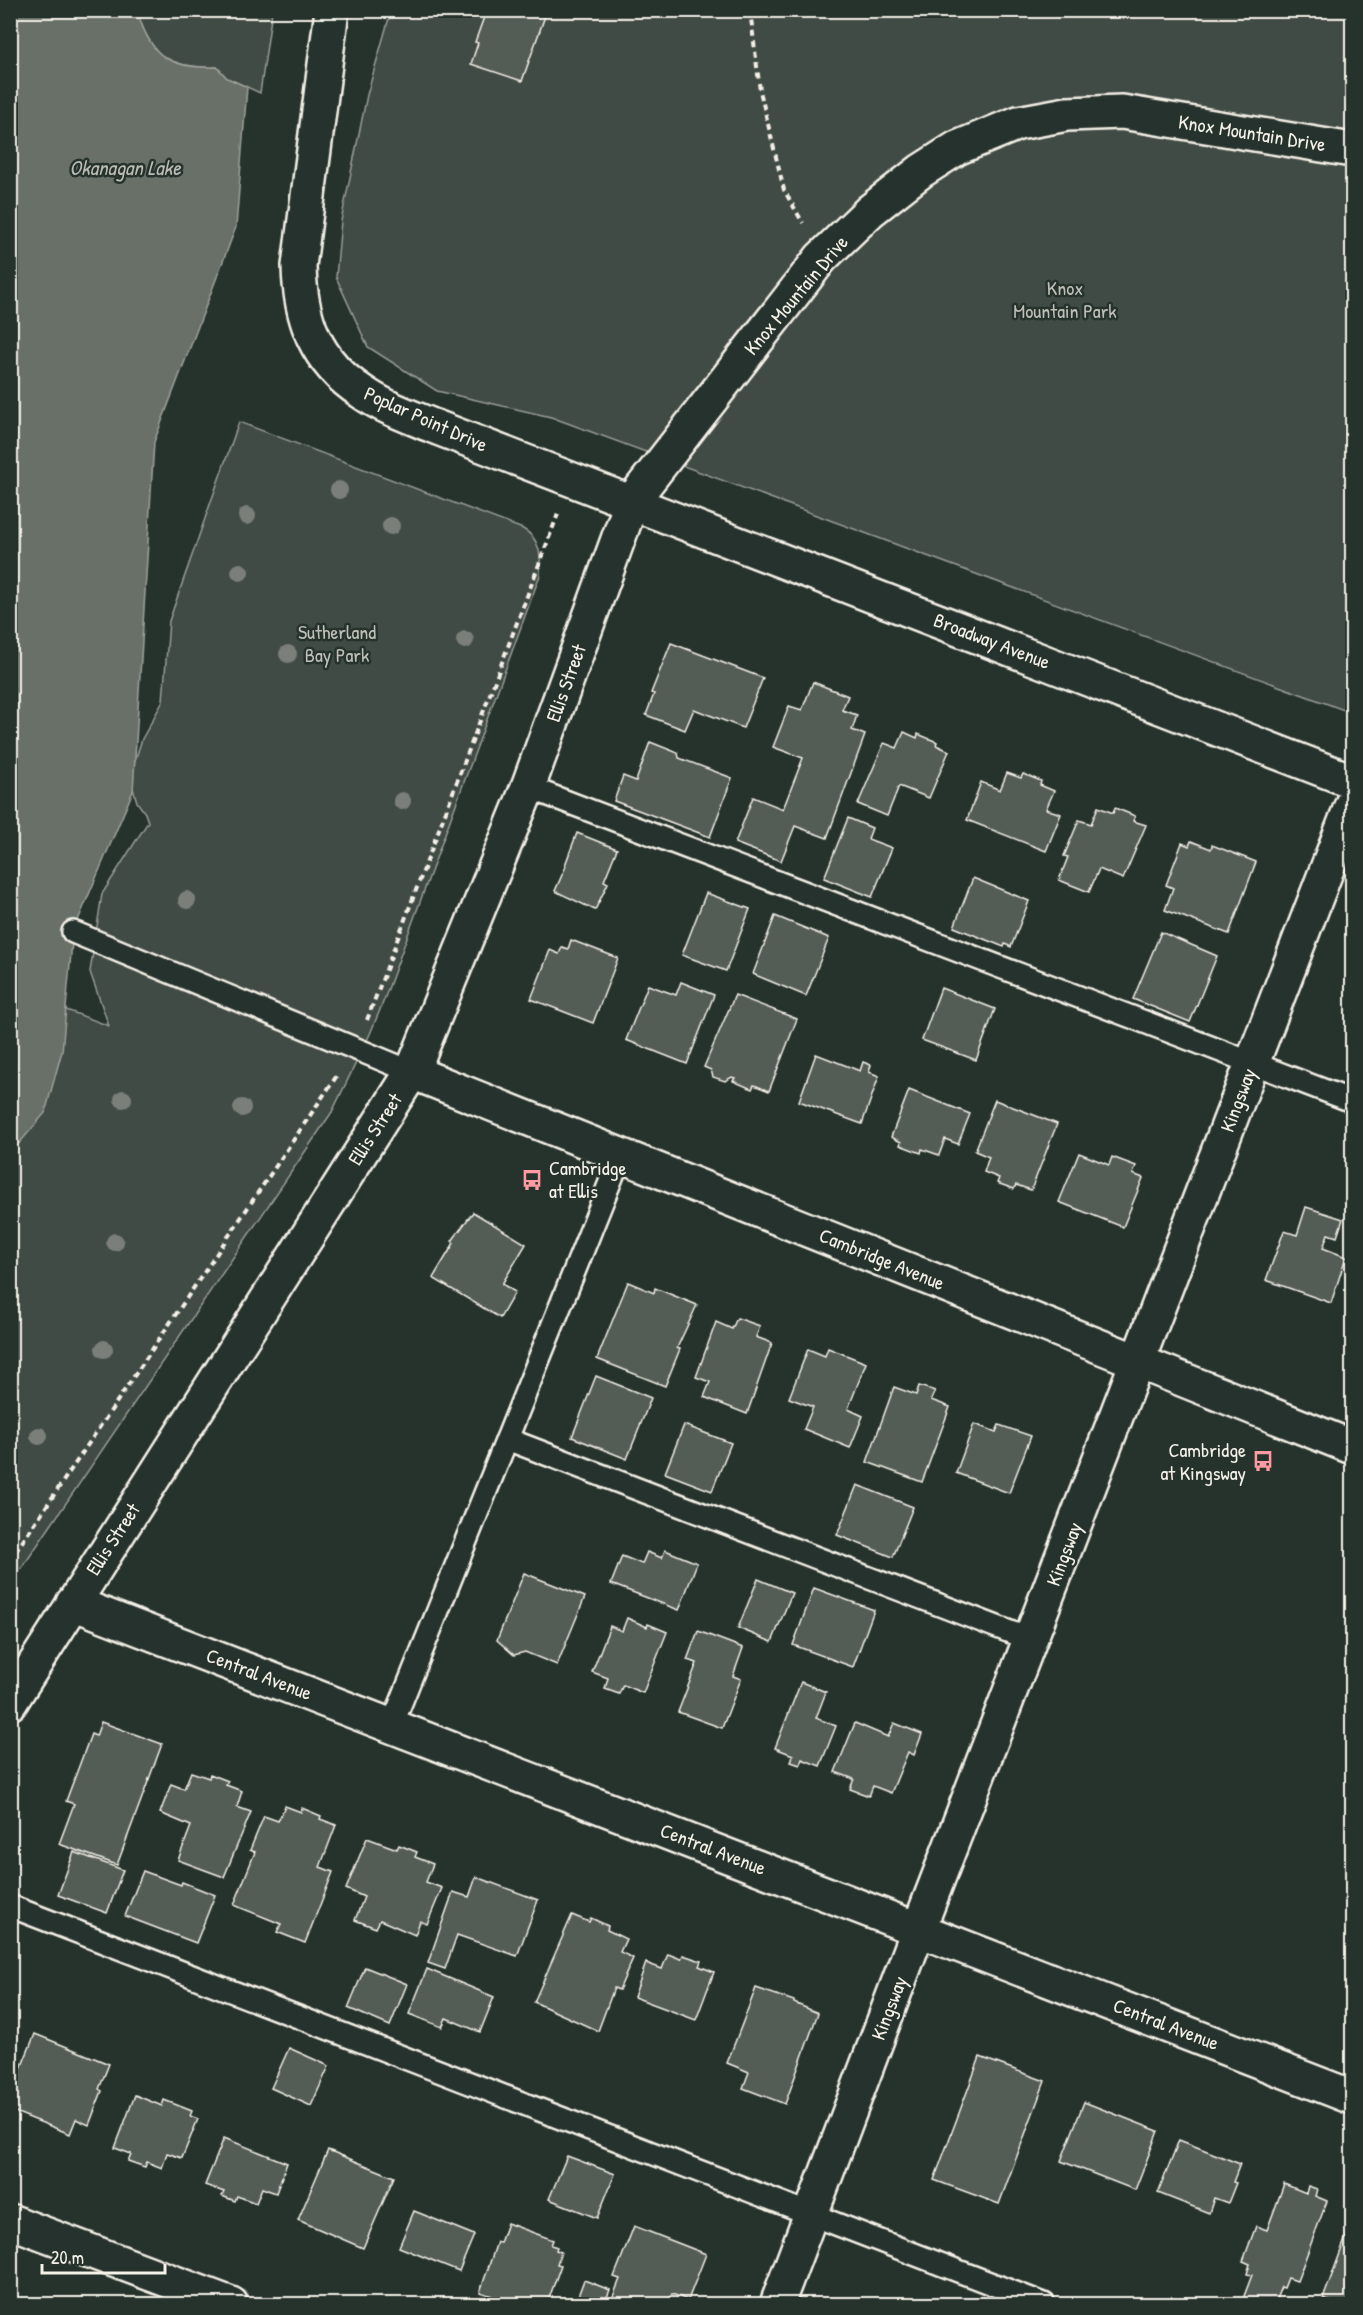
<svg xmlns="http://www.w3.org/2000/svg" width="1363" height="2315" font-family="'Patrick Hand',sans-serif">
  <rect width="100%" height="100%" fill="#26332d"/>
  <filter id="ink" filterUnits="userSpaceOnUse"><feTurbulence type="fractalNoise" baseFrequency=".0167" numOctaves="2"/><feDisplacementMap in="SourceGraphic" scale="12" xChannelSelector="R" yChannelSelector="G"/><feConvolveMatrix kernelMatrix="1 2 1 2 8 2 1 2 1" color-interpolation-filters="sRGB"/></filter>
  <g filter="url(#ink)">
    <g fill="#414b45" stroke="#9a9e96" stroke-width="1.5">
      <path d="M138 10 272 11 260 93 227 78 217 67C200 68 181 67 166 58 152 51 140 25 138 10Z"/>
      <path d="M391 11H1352V713L551 417 437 391 368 347 336 277 341 221 367 95Z"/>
      <path d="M239 422 523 529C541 539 541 557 540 575L384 1000 370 1034 332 1112 11 1584V989L109 1026 90 972 102 894 148 822 145 813 137 802 132 785 134 764 142 739 163 701 169 621Z"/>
    </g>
    <path fill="#676f68" stroke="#9fa39b" stroke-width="1.5" d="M11 11H138C140 25 152 51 166 58 181 67 200 68 217 67L227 78 247 87 236 227 154 442 133 791 73 932 62 1051 45 1113 11 1153Z"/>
    <g fill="#525c55" stroke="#f4f1e8" stroke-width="1.5">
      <path d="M470 10H540L546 13 522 81 471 64 478 43 475 42 484 17Z"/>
      <path d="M671 643 763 678 743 728 694 709 685 730 646 715 654 694 651 693Z"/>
      <path d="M813 682 848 696 842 710 857 715 852 730 865 735 827 838 795 826 781 861 735 843 753 797 783 809 803 758 773 747 789 706 802 710Z"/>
      <path d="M904 732 917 738 918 734 937 742 936 745 949 751 929 798 899 786 887 816 858 804 884 743 897 748Z"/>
      <path d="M650 742 678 753 679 758 732 778 710 837 614 801 623 776 636 781Z"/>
      <path d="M1007 773 1021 778 1023 774 1041 781 1040 785 1054 791 1046 809 1061 814 1046 851 967 820 981 782 1000 790Z"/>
      <path d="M1098 807 1113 813 1115 808 1135 816 1133 821 1146 825 1123 879 1099 869 1089 892 1059 880 1068 857 1064 856 1079 820 1091 824Z"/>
      <path d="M848 818 872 828 868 839 892 848 872 897 824 878Z"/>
      <path d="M577 833 617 849 604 881 608 883 595 910 555 891 566 866 565 865Z"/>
      <path d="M1191 841 1211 849 1212 845 1256 862 1229 934 1165 910 1173 888 1166 885 1182 843 1189 846Z"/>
      <path d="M973 878 1029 901 1011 947 1005 944 1004 947 954 927Z"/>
      <path d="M706 893 750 909 726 971 682 955Z"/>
      <path d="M775 916 829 938 806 996 753 974Z"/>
      <path d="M1161 932 1217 956 1190 1022 1133 999Z"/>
      <path d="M571 940 618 958 593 1023 531 999 550 950 559 954 562 947 568 949Z"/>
      <path d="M681 982 714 995 687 1064 626 1040 648 985 676 995Z"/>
      <path d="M941 988 995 1009 976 1060 922 1040Z"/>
      <path d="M735 995 797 1019 769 1091 754 1085 752 1089 733 1081 735 1078 732 1077 725 1081 713 1077 711 1070 704 1067Z"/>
      <path d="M816 1054 860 1071 863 1062 871 1065 869 1072 879 1076 862 1124 799 1101Z"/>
      <path d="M909 1090 970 1114 958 1144 945 1139 939 1155 922 1149 921 1153 900 1145 901 1142 891 1137Z"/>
      <path d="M995 1100 1057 1124 1031 1190 1016 1185 1014 1189 997 1183 999 1178 984 1172 989 1157 975 1151Z"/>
      <path d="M1079 1153 1109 1165 1112 1157 1136 1166 1133 1174 1143 1178 1123 1227 1059 1202Z"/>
      <path d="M1306 1207 1343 1219 1337 1237 1328 1234 1323 1248 1346 1257 1331 1303 1266 1280 1284 1231 1297 1235Z"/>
      <path d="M473 1212 526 1244 502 1284 515 1292 500 1318 433 1278 454 1243 452 1241Z"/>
      <path d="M628 1282 654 1293 655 1288 697 1305 677 1348 680 1349 665 1386 597 1359Z"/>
      <path d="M737 1318 760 1326 756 1337 772 1343 747 1414 704 1397 710 1382 696 1377 716 1322 732 1329Z"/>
      <path d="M828 1348 866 1363 848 1409 863 1416 850 1448 804 1429 813 1407 789 1398 808 1349 825 1356Z"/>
      <path d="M596 1376 651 1398 627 1459 572 1437Z"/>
      <path d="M919 1386 935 1391 931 1400 950 1407 922 1482 867 1462 894 1387 916 1395Z"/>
      <path d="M974 1424 996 1432 999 1425 1031 1436 1009 1493 956 1473Z"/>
      <path d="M684 1425 731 1443 712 1491 665 1473Z"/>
      <path d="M857 1485 913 1507 893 1557 837 1535Z"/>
      <path d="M665 1550 697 1563 679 1610 611 1584 622 1556 642 1564 647 1552 662 1558Z"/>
      <path d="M524 1573 585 1597 557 1665 525 1652 514 1655 497 1640Z"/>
      <path d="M758 1579 792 1593 772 1642 738 1628Z"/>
      <path d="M814 1588 874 1610 853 1667 793 1645Z"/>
      <path d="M627 1618 647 1627 648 1624 667 1632 643 1693 623 1685 619 1694 605 1689 608 1678 592 1672 610 1626 622 1631Z"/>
      <path d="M698 1631 743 1648 733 1676 741 1679 722 1728 678 1712 697 1663 687 1660Z"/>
      <path d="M801 1682 826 1692 816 1718 836 1726 820 1766 802 1759 800 1765 791 1762 793 1755 775 1748Z"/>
      <path d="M101 1722 162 1744 117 1865 59 1844 74 1804 66 1801 91 1734 96 1736Z"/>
      <path d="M855 1723 888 1737 894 1723 922 1734 914 1755 908 1752 891 1793 873 1786 869 1796 850 1789 854 1779 835 1772Z"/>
      <path d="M191 1772 209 1778 210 1774 228 1781 226 1785 242 1791 237 1807 251 1812 224 1877 178 1860 191 1826 160 1813 171 1784 184 1789Z"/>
      <path d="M285 1806 301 1812 302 1808 321 1816 320 1819 336 1825 320 1867 333 1872 305 1943 277 1932 281 1924 234 1905 255 1852 250 1850 264 1816 278 1821Z"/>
      <path d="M367 1838 397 1849 399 1845 417 1852 415 1857 433 1864 426 1882 442 1888 427 1924 420 1921 415 1935 380 1920 376 1928 355 1920 364 1897 346 1889Z"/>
      <path d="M74 1852 123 1870 107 1913 58 1895Z"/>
      <path d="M143 1871 181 1885 182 1882 215 1895 196 1943 125 1916Z"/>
      <path d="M476 1877 538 1900 517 1956 457 1935 445 1969 428 1963 453 1892 469 1897Z"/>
      <path d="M572 1915 589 1922 591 1918 608 1926 607 1930 626 1939 620 1952 633 1958 619 1990 614 1988 598 2031 534 2002Z"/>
      <path d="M668 1954 681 1959 683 1955 701 1961 699 1966 714 1972 696 2020 634 1997 646 1963 662 1969Z"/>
      <path d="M365 1967 407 1984 390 2026 348 2008Z"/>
      <path d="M427 1969 494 1997 480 2032 446 2018 442 2027 409 2014Z"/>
      <path d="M756 1988 794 2001V2003L818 2013 785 2104 743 2088 749 2072 727 2063Z"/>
      <path d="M35 2034 109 2064 99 2089 102 2091 89 2125 76 2119 70 2134 10 2110V2095Z"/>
      <path d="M289 2048 329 2066 311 2106 271 2088Z"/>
      <path d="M980 2057 1045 2081 999 2204 934 2180Z"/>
      <path d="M135 2095 162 2106 164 2100 192 2111 190 2116 198 2119 182 2158 167 2153 162 2168 147 2162 145 2167 128 2161 131 2154 115 2148Z"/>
      <path d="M1084 2102 1158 2131 1135 2190 1061 2161Z"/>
      <path d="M224 2138 287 2163 276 2193 262 2188 256 2203 237 2196 235 2201 222 2196 224 2192 205 2185Z"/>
      <path d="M1179 2140 1240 2164 1233 2182 1236 2183 1228 2203 1214 2198 1209 2213 1158 2193Z"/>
      <path d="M328 2150 394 2177 363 2248 298 2220Z"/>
      <path d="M567 2156 615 2174 597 2218 549 2199Z"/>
      <path d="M1284 2184 1306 2193 1308 2186 1317 2189 1315 2196 1327 2201 1297 2281 1288 2278 1284 2288 1281 2287 1274 2304H1241L1252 2275 1247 2274 1250 2264 1243 2261 1256 2226 1267 2230Z"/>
      <path d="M414 2211 474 2235 459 2271 399 2247Z"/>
      <path d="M1352 2221V2304H1338L1323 2299Z"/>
      <path d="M507 2223 553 2240 551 2245 557 2247 556 2250 561 2252 557 2264 561 2265 547 2304H496L498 2298 480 2292 497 2242 500 2243Z"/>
      <path d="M634 2226 706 2254 688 2300 672 2294 667 2304H610L620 2279 614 2277Z"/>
      <path d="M584 2280 610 2290 604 2304H575Z"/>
    </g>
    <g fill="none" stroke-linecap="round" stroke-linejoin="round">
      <defs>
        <g id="service">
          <path d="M528 787 1352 1101"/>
          <path d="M73 932 412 1072"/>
          <path d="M507 1439 1031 1640"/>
          <path d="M392 1725 621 1155"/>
          <path d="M10 1906 1044 2304"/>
        </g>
        <g id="minor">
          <path d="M332 10 299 266C300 319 316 362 362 392 383 407 409 416 433 426L1352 781"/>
          <path d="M412 1072 1352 1447"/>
          <path d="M73 1603 1352 2097"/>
          <path d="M10 1703 412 1072 528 787 632 501 821 258 870 211 921 171 957 148 1018 123 1067 114 1122 112 1352 150"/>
          <path d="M10 2221 231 2304"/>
          <path d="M777 2304 919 1928 1352 804"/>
        </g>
      </defs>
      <use href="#service" stroke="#f4f1e8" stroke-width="26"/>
      <use href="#minor" stroke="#f4f1e8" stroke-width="38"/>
      <g stroke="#f4f1e8" stroke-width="4" stroke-dasharray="6 4.5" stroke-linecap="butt">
        <path d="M750 10 760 91 784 190 803 223"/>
        <path d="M367 1020 558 514"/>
        <path d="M10 1560 338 1074"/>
      </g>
      <use href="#service" stroke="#26332d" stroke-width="21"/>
      <use href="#minor" stroke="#26332d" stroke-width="33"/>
    </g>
    <g fill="#7a8079">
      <circle cx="339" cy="490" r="9"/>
      <circle cx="247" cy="516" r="9"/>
      <circle cx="391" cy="526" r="9"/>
      <circle cx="240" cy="572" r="9"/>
      <circle cx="465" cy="640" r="9"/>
      <circle cx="288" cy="654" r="9"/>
      <circle cx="402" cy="801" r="9"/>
      <circle cx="187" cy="900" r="9"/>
      <circle cx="123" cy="1099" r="9"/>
      <circle cx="242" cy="1108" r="9"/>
      <circle cx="115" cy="1242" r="9"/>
      <circle cx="104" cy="1349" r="9"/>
      <circle cx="39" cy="1436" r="9"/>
    </g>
  </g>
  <defs>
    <symbol id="bus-bare" viewBox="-9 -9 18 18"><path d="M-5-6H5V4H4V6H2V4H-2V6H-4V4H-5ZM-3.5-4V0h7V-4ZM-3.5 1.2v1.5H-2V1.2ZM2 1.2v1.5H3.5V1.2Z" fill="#ff9aa2" stroke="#26332d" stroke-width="2.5" paint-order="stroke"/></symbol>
  </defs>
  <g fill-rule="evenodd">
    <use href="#bus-bare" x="517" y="1165" width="30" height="30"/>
    <use href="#bus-bare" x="1248" y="1446" width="30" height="30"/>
  </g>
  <g text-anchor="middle" stroke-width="5" stroke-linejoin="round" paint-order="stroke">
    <g font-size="20" fill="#f4f1e8" stroke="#26332d">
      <text transform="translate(1252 133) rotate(9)" y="7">Knox Mountain Drive</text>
      <text transform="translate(796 295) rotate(-50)" y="7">Knox Mountain Drive</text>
      <text transform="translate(426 419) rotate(24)" y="7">Poplar Point Drive</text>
      <text transform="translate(992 641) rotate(21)" y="7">Broadway Avenue</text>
      <text transform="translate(566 683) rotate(-70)" y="7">Ellis Street</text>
      <text transform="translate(1238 1100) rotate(-69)" y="7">Kingsway</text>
      <text transform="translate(375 1129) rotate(-57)" y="7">Ellis Street</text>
      <text transform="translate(882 1259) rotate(22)" y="7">Cambridge Avenue</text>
      <text transform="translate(113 1539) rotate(-57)" y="7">Ellis Street</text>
      <text transform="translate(1064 1554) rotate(-69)" y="7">Kingsway</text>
      <text transform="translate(259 1674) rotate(21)" y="7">Central Avenue</text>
      <text transform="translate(713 1849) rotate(21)" y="7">Central Avenue</text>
      <text transform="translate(889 2008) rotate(-69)" y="7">Kingsway</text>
      <text transform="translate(1166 2024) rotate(21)" y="7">Central Avenue</text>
    </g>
    <g font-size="20" fill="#bebfb7" stroke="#26332d">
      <text x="1065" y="295">Knox<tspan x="1065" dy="23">Mountain Park</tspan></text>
      <text x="337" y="639">Sutherland<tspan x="337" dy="23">Bay Park</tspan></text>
    </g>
    <g font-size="20" fill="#f4f1e8" stroke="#26332d" text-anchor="start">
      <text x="549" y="1175">Cambridge<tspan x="549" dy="23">at Ellis</tspan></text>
      <text x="1246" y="1457" text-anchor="end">Cambridge<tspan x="1246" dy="23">at Kingsway</tspan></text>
    </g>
    <g font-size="21" font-style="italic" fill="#bcbdb5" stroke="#26332d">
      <text x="125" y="175">Okanagan Lake</text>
    </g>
  </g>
  <rect width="1363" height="2315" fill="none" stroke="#26332d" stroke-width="36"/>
  <rect x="18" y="18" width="1327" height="2279" fill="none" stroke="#f4f1e8" stroke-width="2" filter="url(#ink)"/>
  <path d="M42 2264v9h123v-9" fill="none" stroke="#f4f1e8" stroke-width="3"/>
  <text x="51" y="2264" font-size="18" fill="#f4f1e8" stroke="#26332d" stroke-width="4.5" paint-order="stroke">20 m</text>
</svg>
